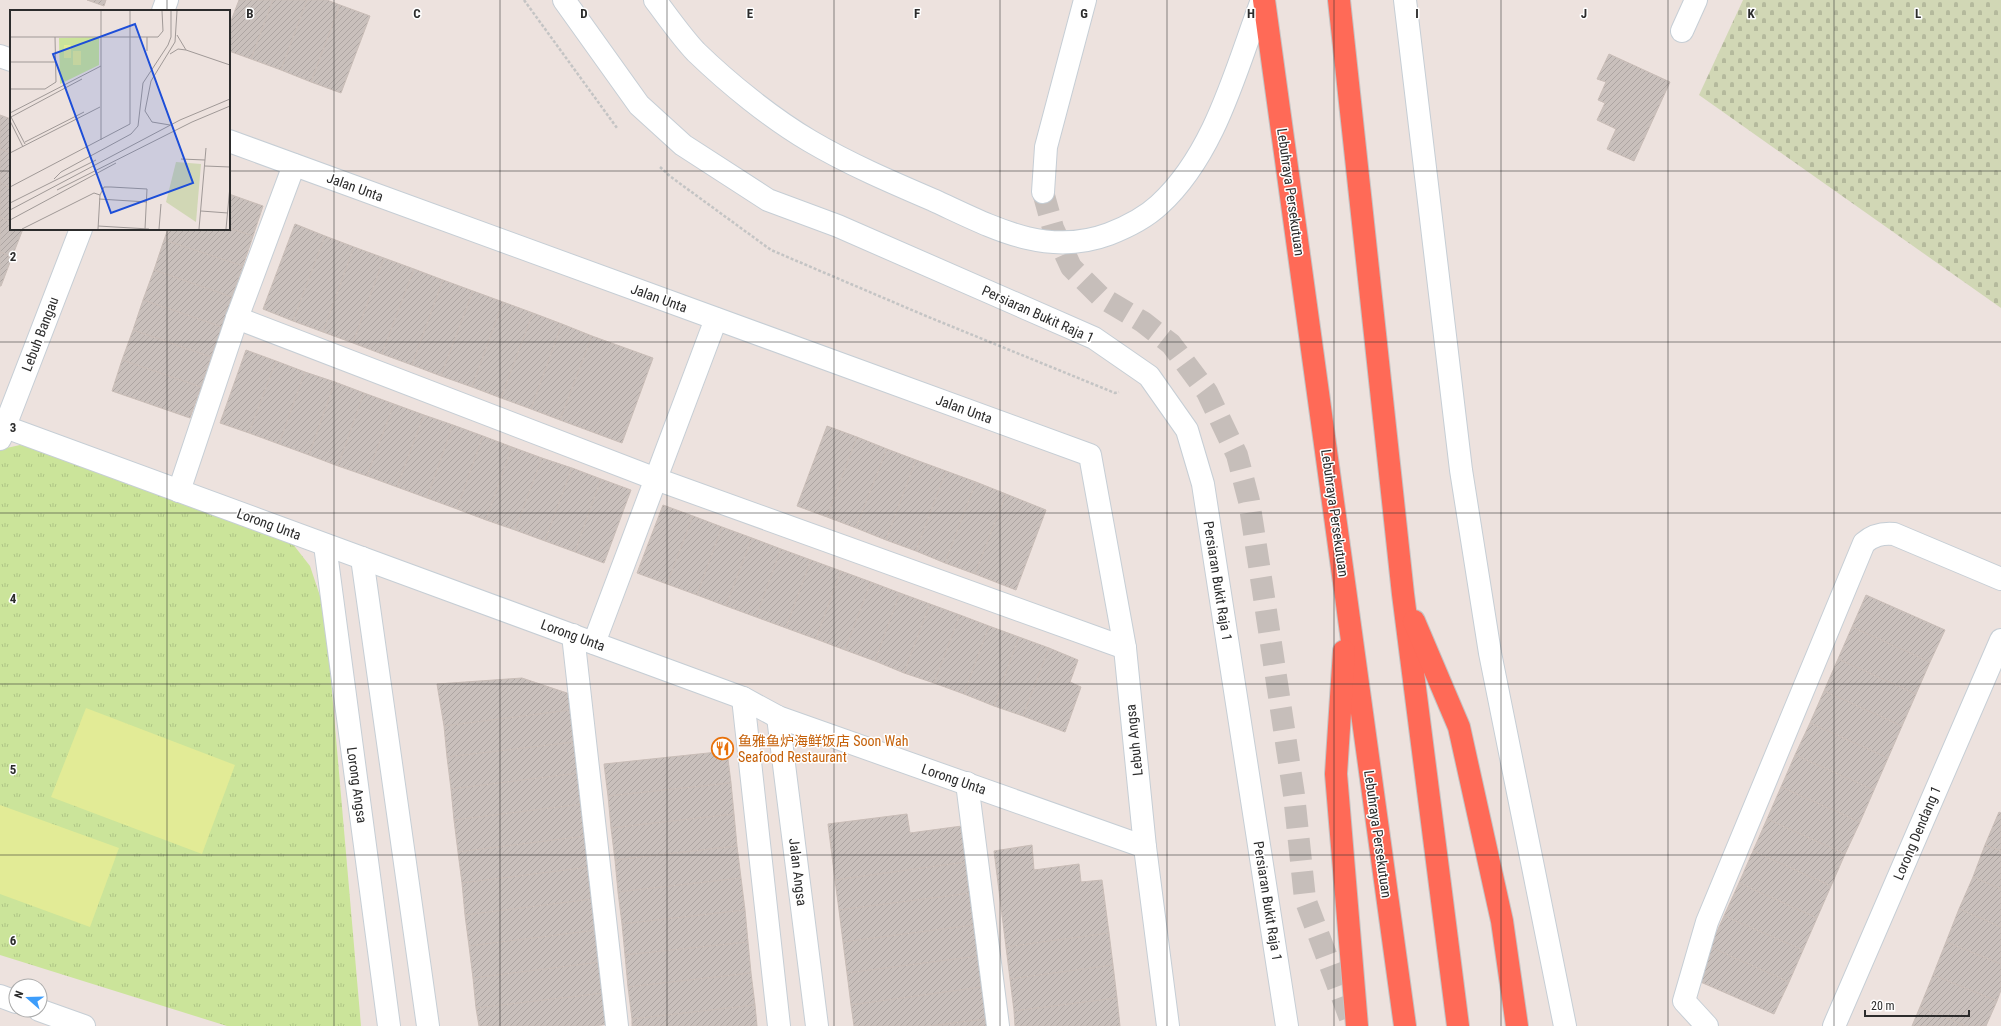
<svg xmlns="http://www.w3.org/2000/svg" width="2001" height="1026" font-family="'Roboto Condensed','Noto Sans SC',sans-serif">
  <defs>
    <pattern id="grass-tufts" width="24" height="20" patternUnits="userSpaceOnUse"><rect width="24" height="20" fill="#cbe49a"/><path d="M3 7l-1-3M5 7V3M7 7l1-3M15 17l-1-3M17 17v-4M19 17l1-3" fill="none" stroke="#aec485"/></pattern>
    <pattern id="cemetery-stones" width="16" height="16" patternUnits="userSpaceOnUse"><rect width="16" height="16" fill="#d1d7b5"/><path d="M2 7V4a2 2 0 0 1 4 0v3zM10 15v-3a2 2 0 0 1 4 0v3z" fill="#b4b99c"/></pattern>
    <pattern id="building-hatch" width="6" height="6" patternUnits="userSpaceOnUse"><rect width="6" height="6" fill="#c9c0bc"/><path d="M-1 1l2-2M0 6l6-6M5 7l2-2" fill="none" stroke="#ada5a2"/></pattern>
  </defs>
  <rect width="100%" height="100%" fill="#ede2de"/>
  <path fill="url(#grass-tufts)" d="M20 445 35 448 292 543 310 566 325 611 361 1026H227L0 955V451L2 449Z"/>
  <path fill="url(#cemetery-stones)" d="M1743 0H2001V308L1699 95Z"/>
  <g fill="#e2eb96">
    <path d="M86 708 235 765 202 854 51 797Z"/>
    <path d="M0 805 119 848 90 927 0 894Z"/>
  </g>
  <g fill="url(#building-hatch)" stroke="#c9bdb7">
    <path d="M87 0H106L104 6Z"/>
    <path d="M239 0H273L251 59 229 51V26Z"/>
    <path d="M273 0H307L281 70 251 59Z"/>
    <path d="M307 0H327L340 5 311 82 281 70Z"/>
    <path d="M340 5 370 16 341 93 311 82Z"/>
    <path d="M1609 54 1670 82 1634 161 1607 149 1616 129 1597 120 1605 103 1598 100 1606 82 1597 79Z"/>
    <path d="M0 115 11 119V153L0 149Z"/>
    <path d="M0 149 11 153V188L0 183Z"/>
    <path d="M0 183 11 188V222L0 217Z"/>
    <path d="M229 194 263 206 253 236 229 228Z"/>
    <path d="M0 217 11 222V229H23L12 257 0 252Z"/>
    <path d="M295 224 325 236 293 321 263 309Z"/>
    <path d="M229 228 253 236 243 266 164 240 168 229Z"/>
    <path d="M325 236 354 247 323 332 293 321Z"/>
    <path d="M164 240 243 266 232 297 154 270Z"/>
    <path d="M354 247 384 258 353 343 323 332Z"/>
    <path d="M0 252 12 257 1 286H0Z"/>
    <path d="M384 258 414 269 382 354 353 343Z"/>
    <path d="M414 269 443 280 412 365 382 354Z"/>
    <path d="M154 270 232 297 222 327 143 300Z"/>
    <path d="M443 280 473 291 441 376 412 365Z"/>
    <path d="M473 291 503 302 472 387 441 376Z"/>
    <path d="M143 300 222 327 211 357 133 330Z"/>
    <path d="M503 302 533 313 501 398 472 387Z"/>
    <path d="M533 313 562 324 531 409 501 398Z"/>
    <path d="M562 324 592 336 560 420 531 409Z"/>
    <path d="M133 330 211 357 201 387 122 360Z"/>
    <path d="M592 336 653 358 622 443 560 420Z"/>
    <path d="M246 350 276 361 249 433 220 423Z"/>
    <path d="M122 360 201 387 190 418 112 391Z"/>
    <path d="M276 361 305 372 279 444 249 433Z"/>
    <path d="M305 372 335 382 309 455 279 444Z"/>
    <path d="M335 382 364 393 338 466 309 455Z"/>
    <path d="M364 393 394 404 367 476 338 466Z"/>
    <path d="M394 404 424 415 397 487 367 476Z"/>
    <path d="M424 415 453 425 427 498 397 487Z"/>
    <path d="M453 425 483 436 457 509 427 498Z"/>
    <path d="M827 426 857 437 827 517 797 506Z"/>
    <path d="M483 436 512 447 486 520 457 509Z"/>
    <path d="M857 437 887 449 856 528 827 517Z"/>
    <path d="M512 447 542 458 515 530 486 520Z"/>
    <path d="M887 449 916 460 886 540 856 528Z"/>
    <path d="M542 458 572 468 545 541 515 530Z"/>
    <path d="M916 460 946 471 916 551 886 540Z"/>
    <path d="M572 468 601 479 575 552 545 541Z"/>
    <path d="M946 471 976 482 945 563 916 551Z"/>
    <path d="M601 479 631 490 604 563 575 552Z"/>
    <path d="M976 482 1006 494 975 574 945 563Z"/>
    <path d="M1006 494 1046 510 1016 590 975 574Z"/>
    <path d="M663 505 693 516 667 584 637 573Z"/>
    <path d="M693 516 722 527 697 595 667 584Z"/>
    <path d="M722 527 752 538 726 606 697 595Z"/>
    <path d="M752 538 781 549 756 617 726 606Z"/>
    <path d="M781 549 811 560 786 628 756 617Z"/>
    <path d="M811 560 841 571 816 639 786 628Z"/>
    <path d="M841 571 871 582 845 650 816 639Z"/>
    <path d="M871 582 900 593 875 661 845 650Z"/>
    <path d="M900 593 930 604 904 673 875 661Z"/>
    <path d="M1866 595 1945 630 1930 662 1852 627Z"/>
    <path d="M930 604 960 615 934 683 904 673Z"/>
    <path d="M960 615 989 626 964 694 934 683Z"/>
    <path d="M989 626 1019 637 994 706 964 694Z"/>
    <path d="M1852 627 1930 662 1916 694 1838 659Z"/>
    <path d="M1019 637 1049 648 1023 716 994 706Z"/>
    <path d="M1049 648 1078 660 1070 682 1081 687 1065 732 1023 716Z"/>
    <path d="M1838 659 1916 694 1902 726 1824 691Z"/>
    <path d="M522 678 570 694 571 710 444 726 437 684Z"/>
    <path d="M1824 691 1902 726 1888 758 1810 723Z"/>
    <path d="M571 710 575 742 447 757 444 726Z"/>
    <path d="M1810 723 1888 758 1874 790 1795 755Z"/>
    <path d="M575 742 579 773 451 789 447 757Z"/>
    <path d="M727 751 731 783 608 796 604 764Z"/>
    <path d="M1795 755 1874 790 1860 822 1781 787Z"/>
    <path d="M579 773 583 804 454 820 451 789Z"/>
    <path d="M731 783 734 814 611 828 608 796Z"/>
    <path d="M1781 787 1860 822 1845 854 1767 819Z"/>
    <path d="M583 804 586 836 458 852 454 820Z"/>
    <path d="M1999 812 2001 813V851L1985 845Z"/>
    <path d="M734 814 737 846 615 860 611 828Z"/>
    <path d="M907 814 910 833 962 826 966 862 835 880 828 824Z"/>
    <path d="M1767 819 1845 854 1831 886 1753 851Z"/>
    <path d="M586 836 590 867 462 883 458 852Z"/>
    <path d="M1032 845 1034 870 1079 864 1081 882 1102 880 1109 933 1006 947 994 851Z"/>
    <path d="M1985 845 2001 851V889L1973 877Z"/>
    <path d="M737 846 741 878 618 892 615 860Z"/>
    <path d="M1753 851 1831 886 1817 918 1739 883Z"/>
    <path d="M966 862 971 893 839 910 835 880Z"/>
    <path d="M590 867 593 899 465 915 462 883Z"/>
    <path d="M1973 877 2001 889V927L1959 909Z"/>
    <path d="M741 878 745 910 622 924 618 892Z"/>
    <path d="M1739 883 1817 918 1803 950 1724 916Z"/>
    <path d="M971 893 974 925 843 942 839 910Z"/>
    <path d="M593 899 597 930 469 946 465 915Z"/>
    <path d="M1959 909 2001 927V964L1946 942Z"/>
    <path d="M745 910 748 942 625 955 622 924Z"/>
    <path d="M1724 916 1803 950 1789 982 1710 947Z"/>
    <path d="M974 925 979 956 847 973 843 942Z"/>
    <path d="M597 930 601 962 473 978 469 946Z"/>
    <path d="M1109 933 1113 965 1010 979 1006 947Z"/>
    <path d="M748 942 751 973 628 987 625 955Z"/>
    <path d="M1946 942 2001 964V990L1997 1001 1933 975Z"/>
    <path d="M1710 947 1789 982 1774 1014 1696 980Z"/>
    <path d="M979 956 982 987 851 1005 847 973Z"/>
    <path d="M601 962 604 993 476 1008 473 978Z"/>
    <path d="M1113 965 1117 998 1014 1011 1010 979Z"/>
    <path d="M751 973 755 1005 632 1019 628 987Z"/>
    <path d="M1933 975 1997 1001 1986 1026H1966L1920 1007Z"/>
    <path d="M982 987 986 1019 930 1026H854L851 1005Z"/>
    <path d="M604 993 608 1024 595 1026H479L476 1008Z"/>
    <path d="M1117 998 1120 1026H1015L1014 1011Z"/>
    <path d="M755 1005 757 1026H632V1019Z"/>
    <path d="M1920 1007 1966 1026H1912Z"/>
    <path d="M986 1019 987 1026H930Z"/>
  </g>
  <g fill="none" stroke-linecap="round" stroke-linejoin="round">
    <path stroke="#c6beba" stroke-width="22" stroke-dasharray="22 11" stroke-linecap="butt" d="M1043 192 1053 228 1071 267 1101 297 1143 322 1171 344 1207 392 1237 455 1249 501 1263 591 1294 795 1305 899 1353 1026"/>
    <defs>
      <g id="minor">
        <path d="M564 0 639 105 683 145 768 200 838 226 1094 338 1149 376 1187 430 1203 484 1287 1026"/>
        <path d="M655 0C668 17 681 36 696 52 728 83 771 118 810 141 849 164 891 182 933 200 990 226 1045 258 1109 234 1127 227 1145 218 1159 205 1215 154 1236 69 1262 0"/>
        <path d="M1405 0 1461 470 1490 653 1565 1026"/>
        <path d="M163 11 167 0"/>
        <path d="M1682 31 1696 0"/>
        <path d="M0 56 11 60"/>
        <path d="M229 141 1090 455 1125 648 1145 847 1168 1026"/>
        <path d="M1043 192 1046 147 1085 0"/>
        <path d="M237 318 656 479 1125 648"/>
        <path d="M0 425 743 698 778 717 1145 847"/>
        <path d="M0 439 81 229"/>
        <path d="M179 491 237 318 294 165"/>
        <path d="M325 545 389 1026"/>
        <path d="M362 558 428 1026"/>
        <path d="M573 635 617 1026"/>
        <path d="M594 643 716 319"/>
        <path d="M743 698 779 1026"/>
        <path d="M778 717 817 1026"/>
        <path d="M967 783 998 1026"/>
        <path d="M0 996 16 1002"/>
        <path d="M39 1010 84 1026"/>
        <path d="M1707 1026 1684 1001 1707 922 1864 543C1873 535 1882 533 1894 534L2001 579"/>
        <path d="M1834 1026 2001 640"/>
      </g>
      <g id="highway">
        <path d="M1264 0 1405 1026"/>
        <path d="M1339 0 1403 594 1458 1026"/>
        <path d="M1414 621 1459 727 1502 921 1517 1026"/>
        <path d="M1344 651 1336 774 1357 1026"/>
      </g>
    </defs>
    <use href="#minor" stroke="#c6ced5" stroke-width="24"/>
    <use href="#highway" stroke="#c4c4c4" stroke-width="24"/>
    <g stroke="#c4c4c4" stroke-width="2.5" stroke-dasharray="3 2" stroke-linecap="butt">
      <path d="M524 0 617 128"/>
      <path d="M660 167 671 177 771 250 926 316 1115 393 1119 392"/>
    </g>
    <use href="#minor" stroke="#fff" stroke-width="22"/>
    <use href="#highway" stroke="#ff6a57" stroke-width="22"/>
  </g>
  <path fill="none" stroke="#2c2c2c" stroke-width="1" stroke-opacity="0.55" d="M167 0V11M334 0V1026M500 0V1026M667 0V1026M834 0V1026M1000 0V1026M1167 0V1026M1334 0V1026M1501 0V1026M1668 0V1026M1834 0V1026M0 171H11M229 171H2001M167 229V1026M0 342H2001M0 513H2001M0 684H2001M0 855H2001"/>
  <defs>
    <symbol id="restaurant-ring" viewBox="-11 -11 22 22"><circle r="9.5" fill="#fff" stroke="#e8710a" stroke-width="1.5"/><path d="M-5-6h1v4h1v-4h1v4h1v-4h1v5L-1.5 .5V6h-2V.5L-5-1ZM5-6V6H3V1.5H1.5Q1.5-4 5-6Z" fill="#e8710a"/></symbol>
  </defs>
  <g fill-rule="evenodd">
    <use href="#restaurant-ring" x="710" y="736" width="25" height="25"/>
  </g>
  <g text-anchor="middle" stroke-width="3" stroke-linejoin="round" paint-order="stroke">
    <g font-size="14" fill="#2c2c2c" stroke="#fff">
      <text transform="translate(355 187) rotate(20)" y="5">Jalan Unta</text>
      <text transform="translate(1291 192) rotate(82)" y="5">Lebuhraya Persekutuan</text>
      <text transform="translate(659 298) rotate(20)" y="5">Jalan Unta</text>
      <text transform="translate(1038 314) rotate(24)" y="5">Persiaran Bukit Raja 1</text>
      <text transform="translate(40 334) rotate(-69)" y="5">Lebuh Bangau</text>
      <text transform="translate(964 409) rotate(20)" y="5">Jalan Unta</text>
      <text transform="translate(1335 513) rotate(82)" y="5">Lebuhraya Persekutuan</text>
      <text transform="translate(269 524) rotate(20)" y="5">Lorong Unta</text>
      <text transform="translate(1218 581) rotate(81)" y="5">Persiaran Bukit Raja 1</text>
      <text transform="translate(573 635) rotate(20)" y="5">Lorong Unta</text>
      <text transform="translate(1134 740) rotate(-96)" y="5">Lebuh Angsa</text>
      <text transform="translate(954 779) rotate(19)" y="5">Lorong Unta</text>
      <text transform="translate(357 785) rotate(82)" y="5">Lorong Angsa</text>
      <text transform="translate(1917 833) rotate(-67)" y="5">Lorong Dendang 1</text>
      <text transform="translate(1378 834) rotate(82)" y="5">Lebuhraya Persekutuan</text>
      <text transform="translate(798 872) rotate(83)" y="5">Jalan Angsa</text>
      <text transform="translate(1268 901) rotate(81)" y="5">Persiaran Bukit Raja 1</text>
    </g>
    <g font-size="14" fill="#c56008" stroke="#fff" text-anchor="start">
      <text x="738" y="746">鱼雅鱼炉海鲜饭店 Soon Wah<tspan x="738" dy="16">Seafood Restaurant</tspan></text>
    </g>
  </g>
  <g transform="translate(10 10)">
    <rect width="220" height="220" fill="#ede2de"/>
    <path d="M89 27V55L50 74 49 28Z" fill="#cbe49a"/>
    <path d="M166 152 191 154 186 212 156 192Z" fill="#d1d7b5"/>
    <path d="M54 35H61V48H54ZM63 41H71V55H63Z" fill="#e2eb96"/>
    <path fill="none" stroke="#a09997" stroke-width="1" d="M167 25 176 40M0 27H148L153 21 152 1M137 27V41M160 44 168 39 176 40 220 55M0 52H46M0 79H35L46 72 45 27M0 103 91 56M0 105 15 134M1 107 72 69M0 111 13 137M160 115 142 112 135 101 141 71 165 32 167 1M91 130V1M15 132 74 102M0 143 90 97M171 149 195 150M195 156 220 157M44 169 51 162 121 124 128 116 133 73 158 35 161 27V1M0 177 120 114V1M47 180 182 112 220 96M89 189 137 192M0 193 86 150M0 200 170 110 220 89M191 201 218 203M0 210 106 153M88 216 139 219M12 219 84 183 90 185M88 219 90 185 94 177H101L137 179 135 219M149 219 151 194M189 219 196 138M216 219 220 176"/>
    <path fill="#1d4ed8" fill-opacity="0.15" stroke="#1d4ed8" stroke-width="2" d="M125 14 183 173 101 203 43 44Z"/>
    <rect width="220" height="220" fill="none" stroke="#2c2c2c" stroke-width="2"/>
  </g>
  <g font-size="13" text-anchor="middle" font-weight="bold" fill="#2c2c2c" stroke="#fff" stroke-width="3" stroke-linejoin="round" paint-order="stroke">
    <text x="250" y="18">B</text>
    <text x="417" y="18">C</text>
    <text x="584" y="18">D</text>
    <text x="750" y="18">E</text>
    <text x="917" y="18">F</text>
    <text x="1084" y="18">G</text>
    <text x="1251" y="18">H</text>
    <text x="1417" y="18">I</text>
    <text x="1584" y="18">J</text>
    <text x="1751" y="18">K</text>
    <text x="1918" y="18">L</text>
    <text x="13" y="261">2</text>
    <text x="13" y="432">3</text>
    <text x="13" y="603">4</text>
    <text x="13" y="774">5</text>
    <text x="13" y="945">6</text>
  </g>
  <g transform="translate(28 998) rotate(290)"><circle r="19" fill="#ffffff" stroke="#ababab"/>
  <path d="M0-3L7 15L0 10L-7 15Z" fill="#3d9dfb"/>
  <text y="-6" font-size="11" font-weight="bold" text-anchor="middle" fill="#2c2c2c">N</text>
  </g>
  <path d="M1865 1010v6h104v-6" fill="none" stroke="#2c2c2c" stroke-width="2"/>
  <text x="1871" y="1010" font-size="12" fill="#2c2c2c" stroke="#ffffff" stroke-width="3" paint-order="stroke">20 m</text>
</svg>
